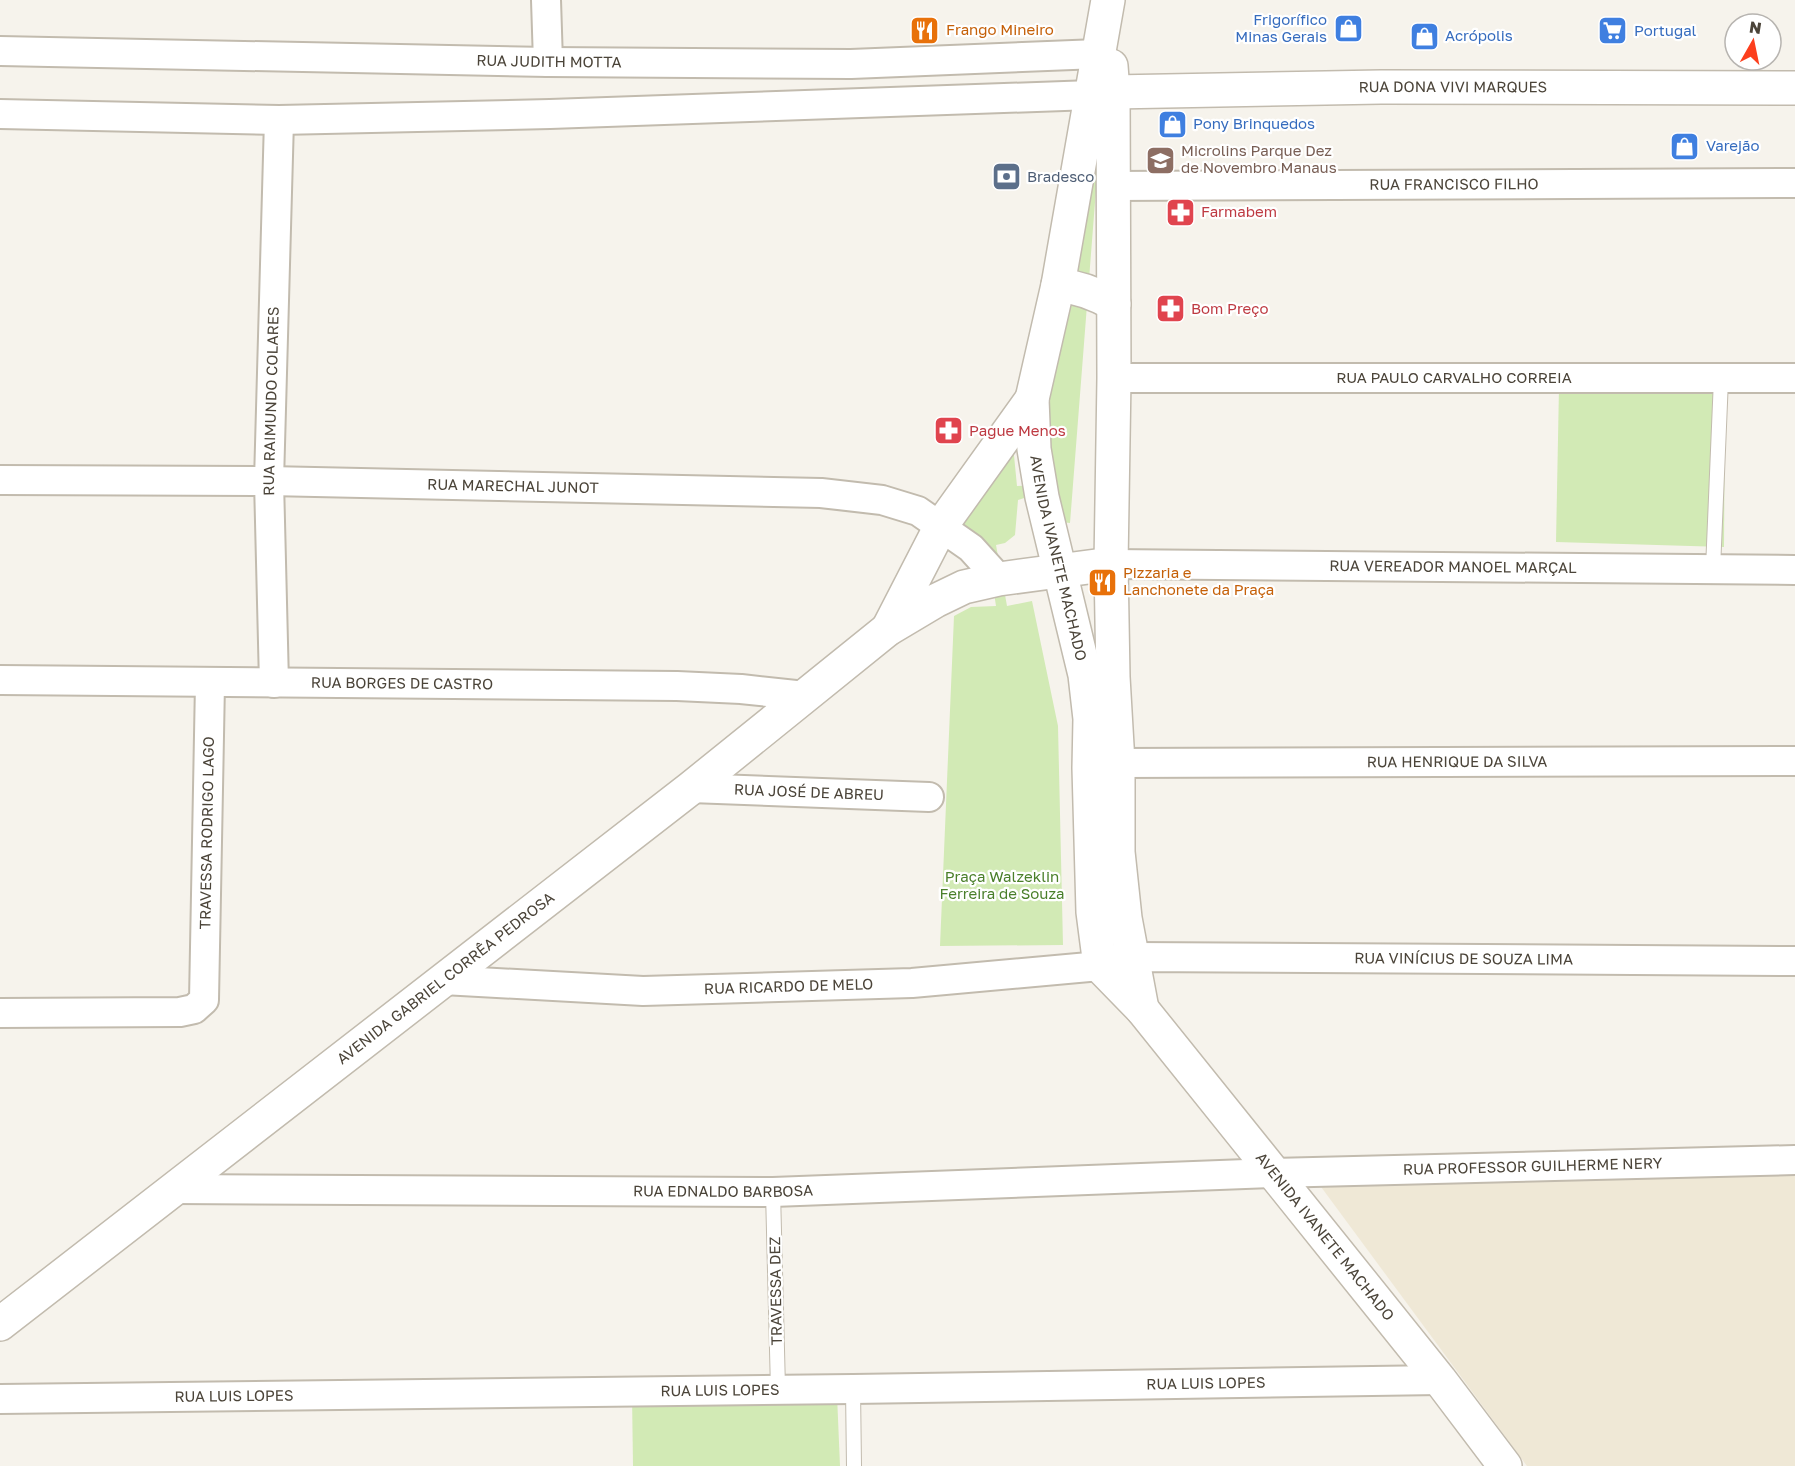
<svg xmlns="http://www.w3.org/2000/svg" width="1795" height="1466" font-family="'Golos Text',sans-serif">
  <rect width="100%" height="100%" fill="#f6f3ec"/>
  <path fill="#efe8d6" d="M1795 1174V1466H1527L1313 1176Z"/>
  <g fill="#d2eab5">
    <path d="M1084 163 1098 164 1070 523 1052 521 1043 492 1018 500 1015 535 1005 543 996 545 1007 606 1032 601 1058 726 1063 945 940 946 954 616 971 607 996 606 987 547 958 525 1011 425 1017 486 1042 485 1050 310Z"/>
    <path d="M1559 387 1725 388 1724 547 1556 542Z"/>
    <path d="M632 1395H837L840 1466H633Z"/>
  </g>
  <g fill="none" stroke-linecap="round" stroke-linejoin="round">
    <defs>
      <g id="service">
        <path d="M1713 569 1721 379"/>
        <path d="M773 1192 778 1389"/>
        <path d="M853 1389 854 1466"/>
      </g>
      <g id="minor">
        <path d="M546 0 548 62"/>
        <path id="s1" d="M0 51 548 62 851 64 1098 54"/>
        <path d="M0 114 279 120 550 114 1092 95"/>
        <path id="s2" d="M1112 186 1795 183"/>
        <path id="s3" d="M1114 378H1795"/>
        <path id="s4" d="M0 480 269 481 821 493 882 500 918 511 971 548 999 579"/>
        <path id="s5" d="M1111 564 1795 570"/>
        <path id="s6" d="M0 680 677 686 741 689 805 696"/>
        <path id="s7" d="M274 683 269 481 279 120"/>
        <path id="s8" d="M1118 763 1795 761"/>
        <path id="s9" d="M691 788 929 797"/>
        <path id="s10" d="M443 980 643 991 912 983 1100 966 1133 957 1795 961"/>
        <path id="s11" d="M0 1013 180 1012 194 1009 204 1000 210 683"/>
        <path id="s12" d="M173 1189 773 1192 1273 1173 1795 1160"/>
        <path id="s13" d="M0 1399 853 1389 1440 1380"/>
      </g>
      <g id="tertiary">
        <path id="s14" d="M1108 0 1058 285 1032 399 1034 449 1042 497 1085 675 1090 719 1089 768 1093 912 1100 966 1142 1009 1440 1380 1505 1466"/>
        <path d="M1111 66 1113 92 1114 378 1111 564 1113 677 1118 763V852L1125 918 1142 1009"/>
        <path id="s15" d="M1113 92 1381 87 1795 88"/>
        <path d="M1058 285C1079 287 1095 293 1114 304"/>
        <path d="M888 629 941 526 1032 399"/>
        <path id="s16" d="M0 1324 691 788 888 629 935 601 964 587 999 579 1111 564"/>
      </g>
    </defs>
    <use href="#service" stroke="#c2bbae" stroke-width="16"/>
    <use href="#minor" stroke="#c2bbae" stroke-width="32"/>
    <use href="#tertiary" stroke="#c2bbae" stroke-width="36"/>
    <use href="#service" stroke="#fff" stroke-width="14"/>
    <use href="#minor" stroke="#fff" stroke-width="28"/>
    <use href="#tertiary" stroke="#fff" stroke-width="33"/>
  </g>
  <defs>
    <symbol id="shop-square" viewBox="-11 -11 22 22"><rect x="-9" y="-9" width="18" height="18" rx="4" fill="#3f7fe0" stroke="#fff"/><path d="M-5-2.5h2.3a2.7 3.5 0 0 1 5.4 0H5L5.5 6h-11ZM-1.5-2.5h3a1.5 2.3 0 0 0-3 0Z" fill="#fff"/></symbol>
    <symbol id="restaurant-square" viewBox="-11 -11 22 22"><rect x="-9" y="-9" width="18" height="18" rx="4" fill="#e8710a" stroke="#fff"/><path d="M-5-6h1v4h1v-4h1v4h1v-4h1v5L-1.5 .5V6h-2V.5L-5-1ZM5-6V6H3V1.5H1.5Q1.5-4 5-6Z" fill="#fff"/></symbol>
    <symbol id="supermarket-square" viewBox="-11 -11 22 22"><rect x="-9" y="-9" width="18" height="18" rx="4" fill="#3f7fe0" stroke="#fff"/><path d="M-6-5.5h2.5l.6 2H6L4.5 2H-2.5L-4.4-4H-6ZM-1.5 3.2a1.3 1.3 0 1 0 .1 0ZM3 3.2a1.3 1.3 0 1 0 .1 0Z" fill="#fff"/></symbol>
    <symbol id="university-square" viewBox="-11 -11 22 22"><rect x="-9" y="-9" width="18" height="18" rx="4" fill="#8d6e63" stroke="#fff"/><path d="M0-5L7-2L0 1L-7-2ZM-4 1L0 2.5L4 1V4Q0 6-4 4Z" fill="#fff"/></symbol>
    <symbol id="bank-square" viewBox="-11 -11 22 22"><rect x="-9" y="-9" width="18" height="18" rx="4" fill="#5c6f8a" stroke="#fff"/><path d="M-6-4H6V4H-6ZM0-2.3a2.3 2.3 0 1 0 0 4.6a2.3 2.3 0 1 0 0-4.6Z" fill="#fff"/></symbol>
    <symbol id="pharmacy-square" viewBox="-11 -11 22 22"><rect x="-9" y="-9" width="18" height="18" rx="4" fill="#e0444e" stroke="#fff"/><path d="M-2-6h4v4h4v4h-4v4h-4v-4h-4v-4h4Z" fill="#fff"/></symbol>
  </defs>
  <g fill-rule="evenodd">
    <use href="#shop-square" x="1332" y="12" width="33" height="33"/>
    <use href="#restaurant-square" x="908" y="14" width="33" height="33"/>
    <use href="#supermarket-square" x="1596" y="14" width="33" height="33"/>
    <use href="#shop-square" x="1408" y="20" width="33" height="33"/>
    <use href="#shop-square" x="1156" y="108" width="33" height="33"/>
    <use href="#shop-square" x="1668" y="130" width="33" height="33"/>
    <use href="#university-square" x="1144" y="144" width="33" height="33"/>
    <use href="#bank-square" x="990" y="160" width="33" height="33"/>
    <use href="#pharmacy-square" x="1164" y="196" width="33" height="33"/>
    <use href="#pharmacy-square" x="1154" y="292" width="33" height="33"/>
    <use href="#pharmacy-square" x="932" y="414" width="33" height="33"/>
    <use href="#restaurant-square" x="1086" y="566" width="33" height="33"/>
  </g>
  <g text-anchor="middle" stroke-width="4.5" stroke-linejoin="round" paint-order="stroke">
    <g font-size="15" fill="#366cbe" stroke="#fff" text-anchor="start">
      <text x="1327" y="25" text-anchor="end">Frigorífico<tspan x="1327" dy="17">Minas Gerais</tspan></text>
      <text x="1634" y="36">Portugal</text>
      <text x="1445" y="41">Acrópolis</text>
      <text x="1193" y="129">Pony Brinquedos</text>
      <text x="1706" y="151">Varejão</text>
    </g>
    <g font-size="15" fill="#c56008" stroke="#fff" text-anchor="start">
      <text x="946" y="35">Frango Mineiro</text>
      <text x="1123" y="578">Pizzaria e<tspan x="1123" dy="17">Lanchonete da Praça</tspan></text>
    </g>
    <g font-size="15" fill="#4b4439" stroke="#fff">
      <text dy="5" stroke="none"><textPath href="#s1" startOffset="549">RUA JUDITH MOTTA</textPath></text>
      <text dy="5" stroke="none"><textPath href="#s15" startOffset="340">RUA DONA VIVI MARQUES</textPath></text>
      <text dy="5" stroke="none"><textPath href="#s2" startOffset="342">RUA FRANCISCO FILHO</textPath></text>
      <text dy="5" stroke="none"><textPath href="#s3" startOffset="340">RUA PAULO CARVALHO CORREIA</textPath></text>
      <text dy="5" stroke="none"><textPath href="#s7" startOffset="282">RUA RAIMUNDO COLARES</textPath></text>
      <text dy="5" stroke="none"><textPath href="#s4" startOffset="513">RUA MARECHAL JUNOT</textPath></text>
      <text dy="5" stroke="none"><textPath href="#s14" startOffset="568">AVENIDA IVANETE MACHADO</textPath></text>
      <text dy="5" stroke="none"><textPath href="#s5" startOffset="342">RUA VEREADOR MANOEL MARÇAL</textPath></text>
      <text dy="5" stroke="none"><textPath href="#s6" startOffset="402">RUA BORGES DE CASTRO</textPath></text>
      <text dy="5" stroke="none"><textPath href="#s8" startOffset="339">RUA HENRIQUE DA SILVA</textPath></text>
      <text dy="5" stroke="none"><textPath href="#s9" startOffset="118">RUA JOSÉ DE ABREU</textPath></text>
      <text dy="5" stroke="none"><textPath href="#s11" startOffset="375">TRAVESSA RODRIGO LAGO</textPath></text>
      <text dy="5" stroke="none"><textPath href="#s10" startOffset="1023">RUA VINÍCIUS DE SOUZA LIMA</textPath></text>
      <text dy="5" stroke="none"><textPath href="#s16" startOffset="564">AVENIDA GABRIEL CORRÊA PEDROSA</textPath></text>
      <text dy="5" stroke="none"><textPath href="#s10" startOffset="346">RUA RICARDO DE MELO</textPath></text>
      <text dy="5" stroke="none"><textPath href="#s12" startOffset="1360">RUA PROFESSOR GUILHERME NERY</textPath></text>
      <text dy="5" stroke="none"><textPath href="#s12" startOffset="550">RUA EDNALDO BARBOSA</textPath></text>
      <text dy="5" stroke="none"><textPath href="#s14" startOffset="1332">AVENIDA IVANETE MACHADO</textPath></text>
      <text transform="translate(776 1291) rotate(-91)" y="5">TRAVESSA DEZ</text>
      <text dy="5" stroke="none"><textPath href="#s13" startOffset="1206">RUA LUIS LOPES</textPath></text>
      <text dy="5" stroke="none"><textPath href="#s13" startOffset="720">RUA LUIS LOPES</textPath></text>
      <text dy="5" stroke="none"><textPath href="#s13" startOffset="234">RUA LUIS LOPES</textPath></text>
    </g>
    <g font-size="15" fill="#785e54" stroke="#fff" text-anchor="start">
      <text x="1181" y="156">Microlins Parque Dez<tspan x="1181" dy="17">de Novembro Manaus</tspan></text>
    </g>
    <g font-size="15" fill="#4e5e75" stroke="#fff" text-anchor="start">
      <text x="1027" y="182">Bradesco</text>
    </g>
    <g font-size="15" fill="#be3a42" stroke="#fff" text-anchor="start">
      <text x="1201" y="217">Farmabem</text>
      <text x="1191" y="314">Bom Preço</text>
      <text x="969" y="436">Pague Menos</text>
    </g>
    <g font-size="15" fill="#4a7f2a" stroke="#fff">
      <text x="1002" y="882">Praça Walzeklin<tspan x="1002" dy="17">Ferreira de Souza</tspan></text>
    </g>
  </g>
  <g transform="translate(1753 42) rotate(9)"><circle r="28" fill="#ffffff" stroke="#b7b4b0" stroke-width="1.5"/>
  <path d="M0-4.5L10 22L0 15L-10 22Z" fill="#fc3f1d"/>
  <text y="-9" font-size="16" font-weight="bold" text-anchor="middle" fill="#4b4439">N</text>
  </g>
</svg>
